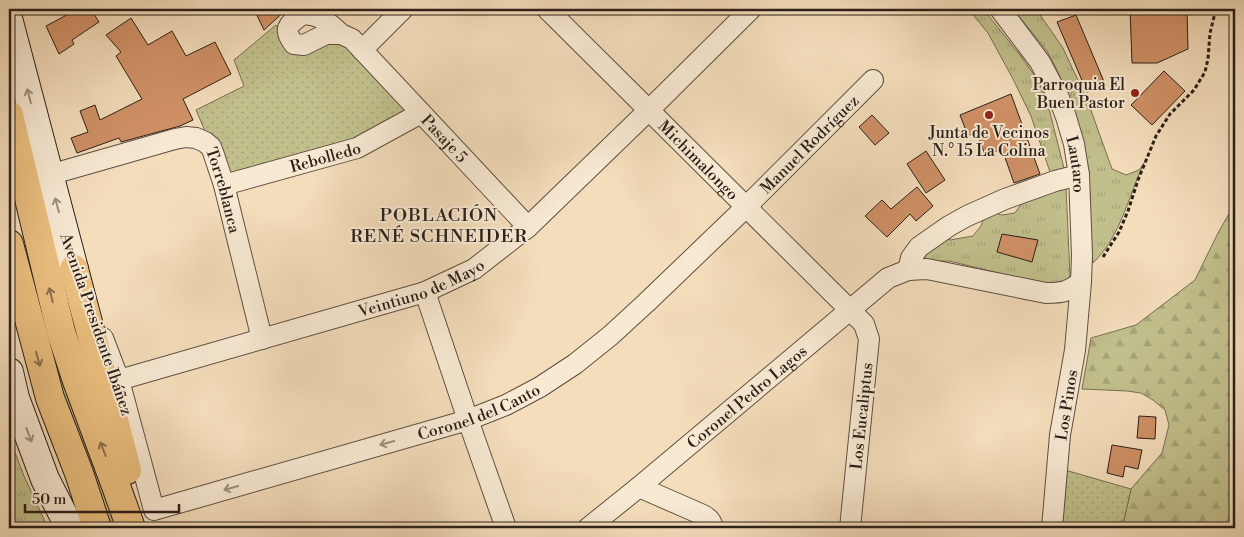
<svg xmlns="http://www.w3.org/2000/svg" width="1244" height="537" font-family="'Libre Bodoni',serif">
  <defs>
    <pattern id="grass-tufts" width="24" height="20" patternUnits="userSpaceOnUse" patternTransform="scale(1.25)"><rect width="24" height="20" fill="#c1bf8c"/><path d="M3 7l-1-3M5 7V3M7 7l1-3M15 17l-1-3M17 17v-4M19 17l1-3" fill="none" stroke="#a6a478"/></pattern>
    <pattern id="forest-firs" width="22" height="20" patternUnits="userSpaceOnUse" patternTransform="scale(1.25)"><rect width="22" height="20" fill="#c1bf8c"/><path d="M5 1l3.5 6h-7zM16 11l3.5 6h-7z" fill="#a6a478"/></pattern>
    <pattern id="park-dots" width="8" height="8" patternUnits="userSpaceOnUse" patternTransform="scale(1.25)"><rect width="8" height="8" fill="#c1bf8c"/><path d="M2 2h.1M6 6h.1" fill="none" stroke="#a6a478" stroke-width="1.8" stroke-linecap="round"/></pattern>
  </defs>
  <rect width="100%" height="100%" fill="#f4ddbb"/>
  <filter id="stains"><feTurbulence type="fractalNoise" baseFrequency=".004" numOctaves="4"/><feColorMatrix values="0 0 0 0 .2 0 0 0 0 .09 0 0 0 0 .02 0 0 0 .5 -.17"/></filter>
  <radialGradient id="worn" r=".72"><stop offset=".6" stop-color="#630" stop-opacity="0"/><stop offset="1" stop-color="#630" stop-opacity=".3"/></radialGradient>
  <g fill="url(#grass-tufts)" stroke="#767052">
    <path d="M968 9H983L1020 55 1039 82 1048 105 1064 168 1058 173 1050 172 1031 116 1013 79 988 33Z"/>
    <path d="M1013 9H1036L1063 48 1088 102 1112 169 1126 175 1139 170 1144 163C1128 197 1121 236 1093 263L1090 237V203L1089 175 1071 103 1057 70 1047 51Z"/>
    <path d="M1066 187 1070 275 1068 283 1057 287 949 261H931L922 256 944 238 950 240 973 236 981 226 984 217 991 212 1002 215 1015 213 1022 203Z"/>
    <path d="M46 334H49L112 515 116 528H110L101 498 53 369Z"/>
    <path d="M9 437 24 476 48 528H16L9 502Z"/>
  </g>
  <path fill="url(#forest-firs)" stroke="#767052" d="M1235 203V528H1124V520L1131 489 1162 453 1169 425 1165 410 1153 400 1141 393 1127 391 1082 389 1091 338 1136 325 1195 280 1218 233Z"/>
  <g fill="url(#park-dots)" stroke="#767052">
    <path d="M276 25 283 35 326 43H344L406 111 354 142 231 173 226 170 214 137 205 131 196 110 244 86 234 60Z"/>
    <path d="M1065 470 1131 489 1124 520 1105 528H1060Z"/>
  </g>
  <g fill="#d09167" stroke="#2b2019">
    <path d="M78 9H91L99 22 72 40 74 44 59 54 46 26Z"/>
    <path d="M254 9H287L264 30Z"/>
    <path d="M1130 9H1187L1188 49 1157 63H1132Z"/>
    <path d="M1076 15 1105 84 1087 92 1057 22Z"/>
    <path d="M131 18 148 45 172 31 186 56 215 42 231 74 183 99 193 120 180 126 121 142 119 138 77 153 71 138 88 132 80 111 95 105 100 120 142 99 116 56 121 52 106 35Z"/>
    <path d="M1164 71 1185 91 1152 125 1131 105Z"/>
    <path d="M1011 94 1040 174 1014 183 1002 149 985 155 977 132 968 136 960 115Z"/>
    <path d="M872 115 889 133 875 145 859 127Z"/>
    <path d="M926 151 945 180 926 193 907 164Z"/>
    <path d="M917 187 933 206 916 221 910 214 887 237 865 216 882 200 891 209Z"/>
    <path d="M1002 234 1038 240 1032 262 997 252Z"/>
    <path d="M1139 416 1156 417 1155 439 1137 438Z"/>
    <path d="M1112 445 1142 450 1138 469 1125 466 1123 477 1107 473Z"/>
  </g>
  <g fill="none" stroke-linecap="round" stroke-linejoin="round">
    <defs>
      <g id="street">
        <path id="s1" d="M547 9 864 324 869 339 850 528"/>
        <path id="s2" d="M1000 9 1040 62 1059 98 1066 117 1074 144 1079 175 1082 255 1081 282 1075 350 1060 435 1052 528"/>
        <path id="s3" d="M341 34C328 22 321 15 303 14 288 25 282 28 294 44L304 45 326 34H341L352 39 528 227"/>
        <path d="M362 50 403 9"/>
        <path id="s4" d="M49 175 175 139 186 137 196 138 205 142 211 147 213 152 224 185 262 339"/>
        <path id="s5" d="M224 185 357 148 421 113"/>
        <path d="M908 270 911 258 919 247 949 226 967 216 1005 199 1055 181 1079 175"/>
        <path d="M425 292 468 420 506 528"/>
        <path id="s6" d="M103 338 119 380 154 510 468 420 506 405 540 387 575 364 610 336 646 303 745 208 873 80"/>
        <path id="s7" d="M119 380 425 292 474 269 528 227 649 110 751 9"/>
        <path d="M639 487 703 515C709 518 712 522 713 528"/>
        <path id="s8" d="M588 528 639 487 888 278 908 270 927 269 1046 293C1062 293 1068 292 1081 282"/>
      </g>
      <g id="secondary">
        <path d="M9 22 74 269"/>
        <path d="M9 372 15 398 45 479 70 528"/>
      </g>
      <g id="primary">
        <path d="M9 115 61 332 77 381 116 486 131 528"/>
        <path d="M9 244 50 398 79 473 97 528"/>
        <path d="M74 269 127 470"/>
      </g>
    </defs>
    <use href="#street" stroke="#5d4f42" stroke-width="22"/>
    <use href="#secondary" stroke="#2b2019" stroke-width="30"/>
    <use href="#primary" stroke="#2b2019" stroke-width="30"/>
    <path stroke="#2b2019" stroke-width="3" stroke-dasharray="4 2.5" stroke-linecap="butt" d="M1103 257 1119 232 1128 211 1138 180 1156 136 1170 114 1194 90 1205 72 1208 59 1210 33 1216 9"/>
    <use href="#street" stroke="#f8e9d3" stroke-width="20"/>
    <use href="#secondary" stroke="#f8e9d3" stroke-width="28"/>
    <use href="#primary" stroke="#eabe7e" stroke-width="28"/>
  </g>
  <defs><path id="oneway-shaft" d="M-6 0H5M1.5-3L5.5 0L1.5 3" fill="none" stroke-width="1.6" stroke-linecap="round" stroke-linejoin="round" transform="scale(1.25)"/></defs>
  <g stroke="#9c8f7f">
    <use href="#oneway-shaft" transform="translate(29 96) rotate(-105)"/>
    <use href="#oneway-shaft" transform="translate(57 205) rotate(-105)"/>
    <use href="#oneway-shaft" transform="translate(29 435) rotate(70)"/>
    <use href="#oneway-shaft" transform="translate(387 443) rotate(164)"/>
    <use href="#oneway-shaft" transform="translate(231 488) rotate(164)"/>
  </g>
  <g stroke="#8a6f4c">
    <use href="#oneway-shaft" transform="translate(51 295) rotate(-104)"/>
    <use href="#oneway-shaft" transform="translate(38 359) rotate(75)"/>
    <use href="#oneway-shaft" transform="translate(103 449) rotate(-111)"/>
  </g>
  <g fill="#8f2418" stroke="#f8e9d3" stroke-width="2">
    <circle cx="1135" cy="93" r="5"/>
    <circle cx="989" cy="115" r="5"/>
  </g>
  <g text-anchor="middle" stroke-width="4" stroke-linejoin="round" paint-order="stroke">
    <g font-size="16" fill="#2b2019" stroke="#f8e9d3" text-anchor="end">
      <text x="1125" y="90">Parroquia El<tspan x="1125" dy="18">Buen Pastor</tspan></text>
      <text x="989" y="138" text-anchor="middle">Junta de Vecinos<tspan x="989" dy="18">N.° 15 La Colina</tspan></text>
    </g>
    <g font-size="16" fill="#2b2019" stroke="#f8e9d3">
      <text dy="6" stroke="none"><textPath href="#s3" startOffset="280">Pasaje 5</textPath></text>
      <text dy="6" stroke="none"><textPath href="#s6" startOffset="949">Manuel Rodríguez</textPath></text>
      <text dy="6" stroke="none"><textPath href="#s5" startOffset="105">Rebolledo</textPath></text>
      <text dy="6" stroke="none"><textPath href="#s1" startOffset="214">Michimalongo</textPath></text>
      <text dy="6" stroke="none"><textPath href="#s2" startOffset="176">Lautaro</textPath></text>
      <text dy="6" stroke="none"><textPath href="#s4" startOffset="215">Torreblanca</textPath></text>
      <text dy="6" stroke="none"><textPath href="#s7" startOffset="316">Veintiuno de Mayo</textPath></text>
      <text transform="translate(97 324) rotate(71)" y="6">Avenida Presidente Ibáñez</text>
      <text dy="6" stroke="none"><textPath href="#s8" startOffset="206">Coronel Pedro Lagos</textPath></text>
      <text transform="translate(1066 405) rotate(-81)" y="6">Los Pinos</text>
      <text dy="6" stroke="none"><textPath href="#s6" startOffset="519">Coronel del Canto</textPath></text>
      <text transform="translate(861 416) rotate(-84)" y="6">Los Eucaliptus</text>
    </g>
    <g font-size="18" letter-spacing="1" fill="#2b2019" stroke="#f8e9d3">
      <text x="439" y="221">POBLACIÓN<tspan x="439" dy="21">RENÉ SCHNEIDER</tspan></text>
    </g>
  </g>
  <rect width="1244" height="537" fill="none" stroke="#f4ddbb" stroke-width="30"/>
  <rect x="10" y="10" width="1224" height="517" fill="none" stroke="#2b2019" stroke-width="2.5"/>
  <rect x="15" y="15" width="1214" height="507" fill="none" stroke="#2b2019"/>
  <path d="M25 504v8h154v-8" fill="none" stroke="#2b2019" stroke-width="2.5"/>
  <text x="32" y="504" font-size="15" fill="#2b2019" stroke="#f8e9d3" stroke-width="4" paint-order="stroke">50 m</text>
  <rect width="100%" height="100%" filter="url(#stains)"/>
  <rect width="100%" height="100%" fill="url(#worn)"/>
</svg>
